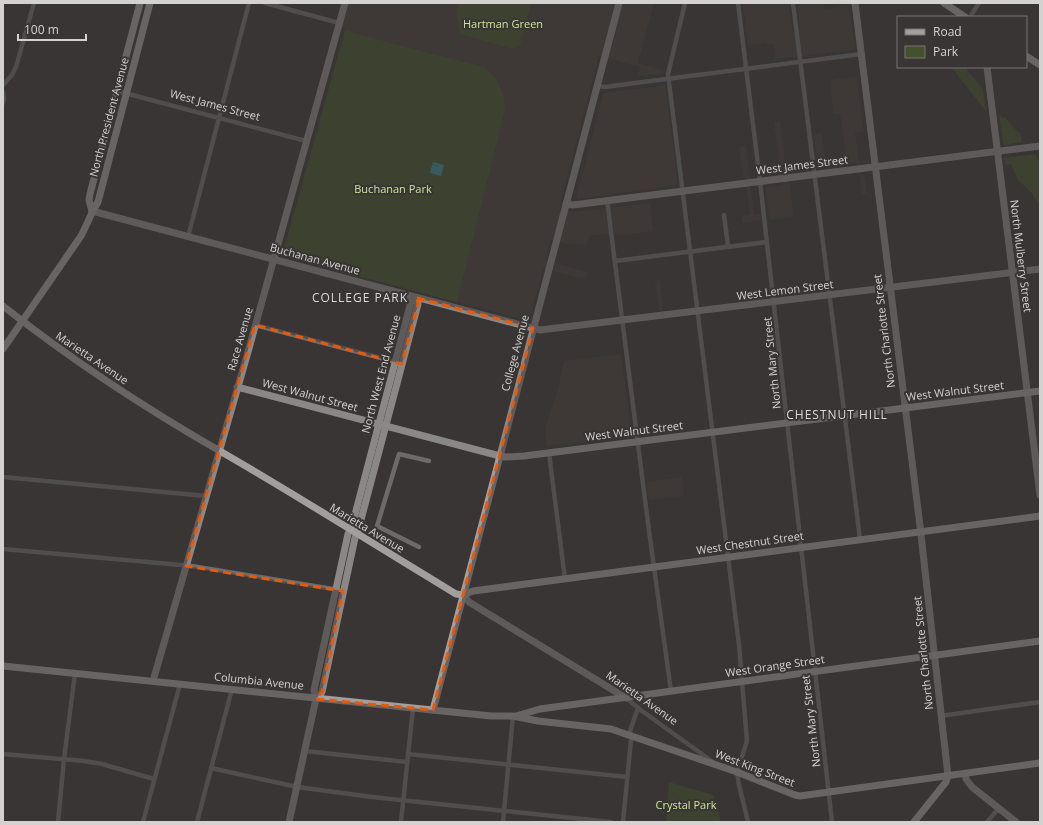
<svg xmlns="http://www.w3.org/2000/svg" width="1043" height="825" font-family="'Open Sans',sans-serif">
  <defs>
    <pattern id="water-ripples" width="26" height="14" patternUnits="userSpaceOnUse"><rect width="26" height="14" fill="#388894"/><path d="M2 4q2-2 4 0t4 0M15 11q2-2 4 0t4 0" fill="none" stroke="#3b6e76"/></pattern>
  </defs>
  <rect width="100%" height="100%" fill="#393534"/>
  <g fill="#463d38">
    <path d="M345 3H654L638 63 664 70 663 74 637 76 640 67 599 56 559 208 572 212 650 203 653 231 617 236 616 233 589 236V241H586L587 245 564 243 550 240 545 260 588 272 586 279 543 269 529 321 457 302 505 110V105L501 88 491 72 484 67 402 46 345 30 339 23Z"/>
    <path d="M743 3H789L793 33 800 31 797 3H824L825 9 849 5 855 50 775 59 773 44 767 45 766 43 748 45Z"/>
    <path d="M857 76 864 132 855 133 861 175H864L867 193 862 194 858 163 847 164 840 114H833L830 80Z"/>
    <path d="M666 85 678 185 577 199 576 198 578 191 603 93Z"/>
    <path d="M780 121 788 184H790L794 217 769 220 766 187 783 185 774 122Z"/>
    <path d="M822 133 826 166 818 168 814 135Z"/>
    <path d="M746 146 754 214H760L761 220 742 223V216L750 214 745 178H743L739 147Z"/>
    <path d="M660 280 663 310 659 311 655 281Z"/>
    <path d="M621 354 632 436 546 446 545 429 558 388 564 361Z"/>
    <path d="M682 477 684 496 649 500 647 482Z"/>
  </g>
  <g fill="#44512b">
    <path d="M458 3H531L520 46 513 49 460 34 457 15Z"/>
    <path d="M345 30 402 46 484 67C498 78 505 92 505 110L457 302 282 256Z"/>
    <path d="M951 67H967V70L983 89 986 111Z"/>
    <path d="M999 113 1002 118 1005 117 1018 132H1020L1022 142 1004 145 1003 144Z"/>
    <path d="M1035 154 1040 162V204L1034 198 1033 194 1018 180 1011 164 1005 165 1004 158Z"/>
    <path d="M669 782 713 795 721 822H666Z"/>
  </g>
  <path fill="url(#water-ripples)" d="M433 162 444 165 441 176 430 173Z"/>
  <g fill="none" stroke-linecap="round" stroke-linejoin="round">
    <g stroke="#6c6b6a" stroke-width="4.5">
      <path d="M265 3 339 23"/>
      <path d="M685 3 668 74 739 645 747 741 737 772 739 785 748 822"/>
      <path d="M738 3 760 181 832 822"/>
      <path d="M793 3 860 539"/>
      <path d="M970 17 979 3"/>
      <path d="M3 85 12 75 16 67 34 3"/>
      <path d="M598 86 605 87 635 83 861 54"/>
      <path d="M117 91 306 141"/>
      <path d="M3 92 4 99 3 103"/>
      <path d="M607 200 649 531 671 691"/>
      <path d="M724 215 728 246"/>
      <path d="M188 237 249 3"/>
      <path d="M615 261 767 242"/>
      <path d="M255 325 396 362"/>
      <path d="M549 453 565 579"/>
      <path d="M3 477 206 496"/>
      <path d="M419 547 377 526 399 454 429 461"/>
      <path d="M3 549 192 566 339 590"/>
      <path d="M626 698 642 711 713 762"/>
      <path d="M940 716 1040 702"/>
      <path d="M305 751 407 762"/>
      <path d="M3 754 84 761 102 764 154 779"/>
      <path d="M408 754 627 777"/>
      <path d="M211 768 297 787 372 797 611 822"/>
      <path d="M58 822 64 759 75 673"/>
      <path d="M143 822 180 684"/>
      <path d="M197 822 232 689"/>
      <path d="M401 822 413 708"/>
      <path d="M503 822 513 716"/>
      <path d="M623 822 631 740 630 731 638 708"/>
      <path d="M987 822 999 808"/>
    </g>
    <g stroke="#8a8886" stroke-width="7">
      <path d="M855 3 920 526 948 776"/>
      <path d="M987 67 1040 495"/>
      <path d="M566 204 573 205 1040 146"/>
      <path d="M92 211 540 330 1040 269"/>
      <path d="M237 387 500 456 619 3"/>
      <path d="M463 595 469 602 626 698"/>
      <path d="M153 681 248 352 345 3"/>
      <path d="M316 699 322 692 355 538 358 531 418 304 417 298"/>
      <path d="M965 774 966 779 972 787 1016 822"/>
      <path d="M289 822 316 699 314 690 348 534 352 526 411 302 417 298"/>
    </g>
    <g stroke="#a19e9c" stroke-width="7">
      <path d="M944 3 965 17"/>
      <path d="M1026 56 1040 65"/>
      <path d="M92 211 89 200 90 194 140 3"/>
      <path d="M3 306C73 361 148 410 225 454 296 495 367 540 438 583L456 594 463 595"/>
      <path d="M3 349 81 236C87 225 91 213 98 202L150 3"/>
      <path d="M463 595 473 591 1040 516"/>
      <path d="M3 666 491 716H513L538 721 611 729 737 772 795 795 800 796 1040 763"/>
      <path d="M433 710 500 456 506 457 524 456 1040 391"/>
      <path d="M516 716 540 709 1040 641"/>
      <path d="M914 822 946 782 948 776"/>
    </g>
  </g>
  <path d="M0 0H1043V825H0ZM417 298 533 328 433 710 316 699 322 692 343 591 186 566 255 325 402 364 418 304Z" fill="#393534" fill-opacity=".55" fill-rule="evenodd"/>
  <path fill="none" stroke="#e8590c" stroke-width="3" stroke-dasharray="8 5" stroke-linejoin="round" d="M417 298 533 328 433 710 316 699 322 692 343 591 186 566 255 325 402 364 418 304Z"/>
  <g text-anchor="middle" stroke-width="4" stroke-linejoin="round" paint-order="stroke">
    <g font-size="11" fill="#cae695" stroke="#393534">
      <text x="503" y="28">Hartman Green</text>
      <text x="393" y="193">Buchanan Park</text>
      <text x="686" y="809">Crystal Park</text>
    </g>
    <g font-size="11" fill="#d4d2d1" stroke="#393534">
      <text transform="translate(215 105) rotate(15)" y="4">West James Street</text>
      <text transform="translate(109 117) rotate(-75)" y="4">North President Avenue</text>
      <text transform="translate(802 165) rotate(-7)" y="4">West James Street</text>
      <text transform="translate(1021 256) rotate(83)" y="4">North Mulberry Street</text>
      <text transform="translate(315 259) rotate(15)" y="4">Buchanan Avenue</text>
      <text transform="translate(785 290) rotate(-7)" y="4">West Lemon Street</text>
      <text transform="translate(884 331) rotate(-97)" y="4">North Charlotte Street</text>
      <text transform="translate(240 339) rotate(-74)" y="4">Race Avenue</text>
      <text transform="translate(515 353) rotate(-75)" y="4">College Avenue</text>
      <text transform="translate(92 358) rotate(34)" y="4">Marietta Avenue</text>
      <text transform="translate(772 363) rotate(-96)" y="4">North Mary Street</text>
      <text transform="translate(381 374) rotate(-75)" y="4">North West End Avenue</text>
      <text transform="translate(955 391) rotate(-7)" y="4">West Walnut Street</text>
      <text transform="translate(310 395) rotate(15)" y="4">West Walnut Street</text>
      <text transform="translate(634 431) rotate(-7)" y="4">West Walnut Street</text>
      <text transform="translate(367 528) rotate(31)" y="4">Marietta Avenue</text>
      <text transform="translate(750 543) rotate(-8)" y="4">West Chestnut Street</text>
      <text transform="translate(923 653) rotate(-96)" y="4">North Charlotte Street</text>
      <text transform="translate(775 666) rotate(-8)" y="4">West Orange Street</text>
      <text transform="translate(259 681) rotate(6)" y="4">Columbia Avenue</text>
      <text transform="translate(642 698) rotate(35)" y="4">Marietta Avenue</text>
      <text transform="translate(811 721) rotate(-97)" y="4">North Mary Street</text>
      <text transform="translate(755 768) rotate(21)" y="4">West King Street</text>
    </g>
    <g font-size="12" letter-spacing="1" fill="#ddd8d6" stroke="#393534">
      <text x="360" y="302">COLLEGE PARK</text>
      <text x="837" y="419">CHESTNUT HILL</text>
    </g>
  </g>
  <rect width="1043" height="825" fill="none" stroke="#d4d2d1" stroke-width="8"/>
  <rect x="897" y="16" width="130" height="52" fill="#393534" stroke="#777473"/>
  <rect x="905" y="29" width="20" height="6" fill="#a19e9c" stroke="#777473"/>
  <text x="933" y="36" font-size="12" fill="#d4d2d1">Road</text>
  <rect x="905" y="46" width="20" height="12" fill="#44512b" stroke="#777473"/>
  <text x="933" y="56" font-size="12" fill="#d4d2d1">Park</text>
  <path d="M18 34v6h68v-6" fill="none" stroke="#d4d2d1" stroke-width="2"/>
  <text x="24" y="34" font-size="12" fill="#d4d2d1" stroke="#393534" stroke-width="3" paint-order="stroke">100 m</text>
</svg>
